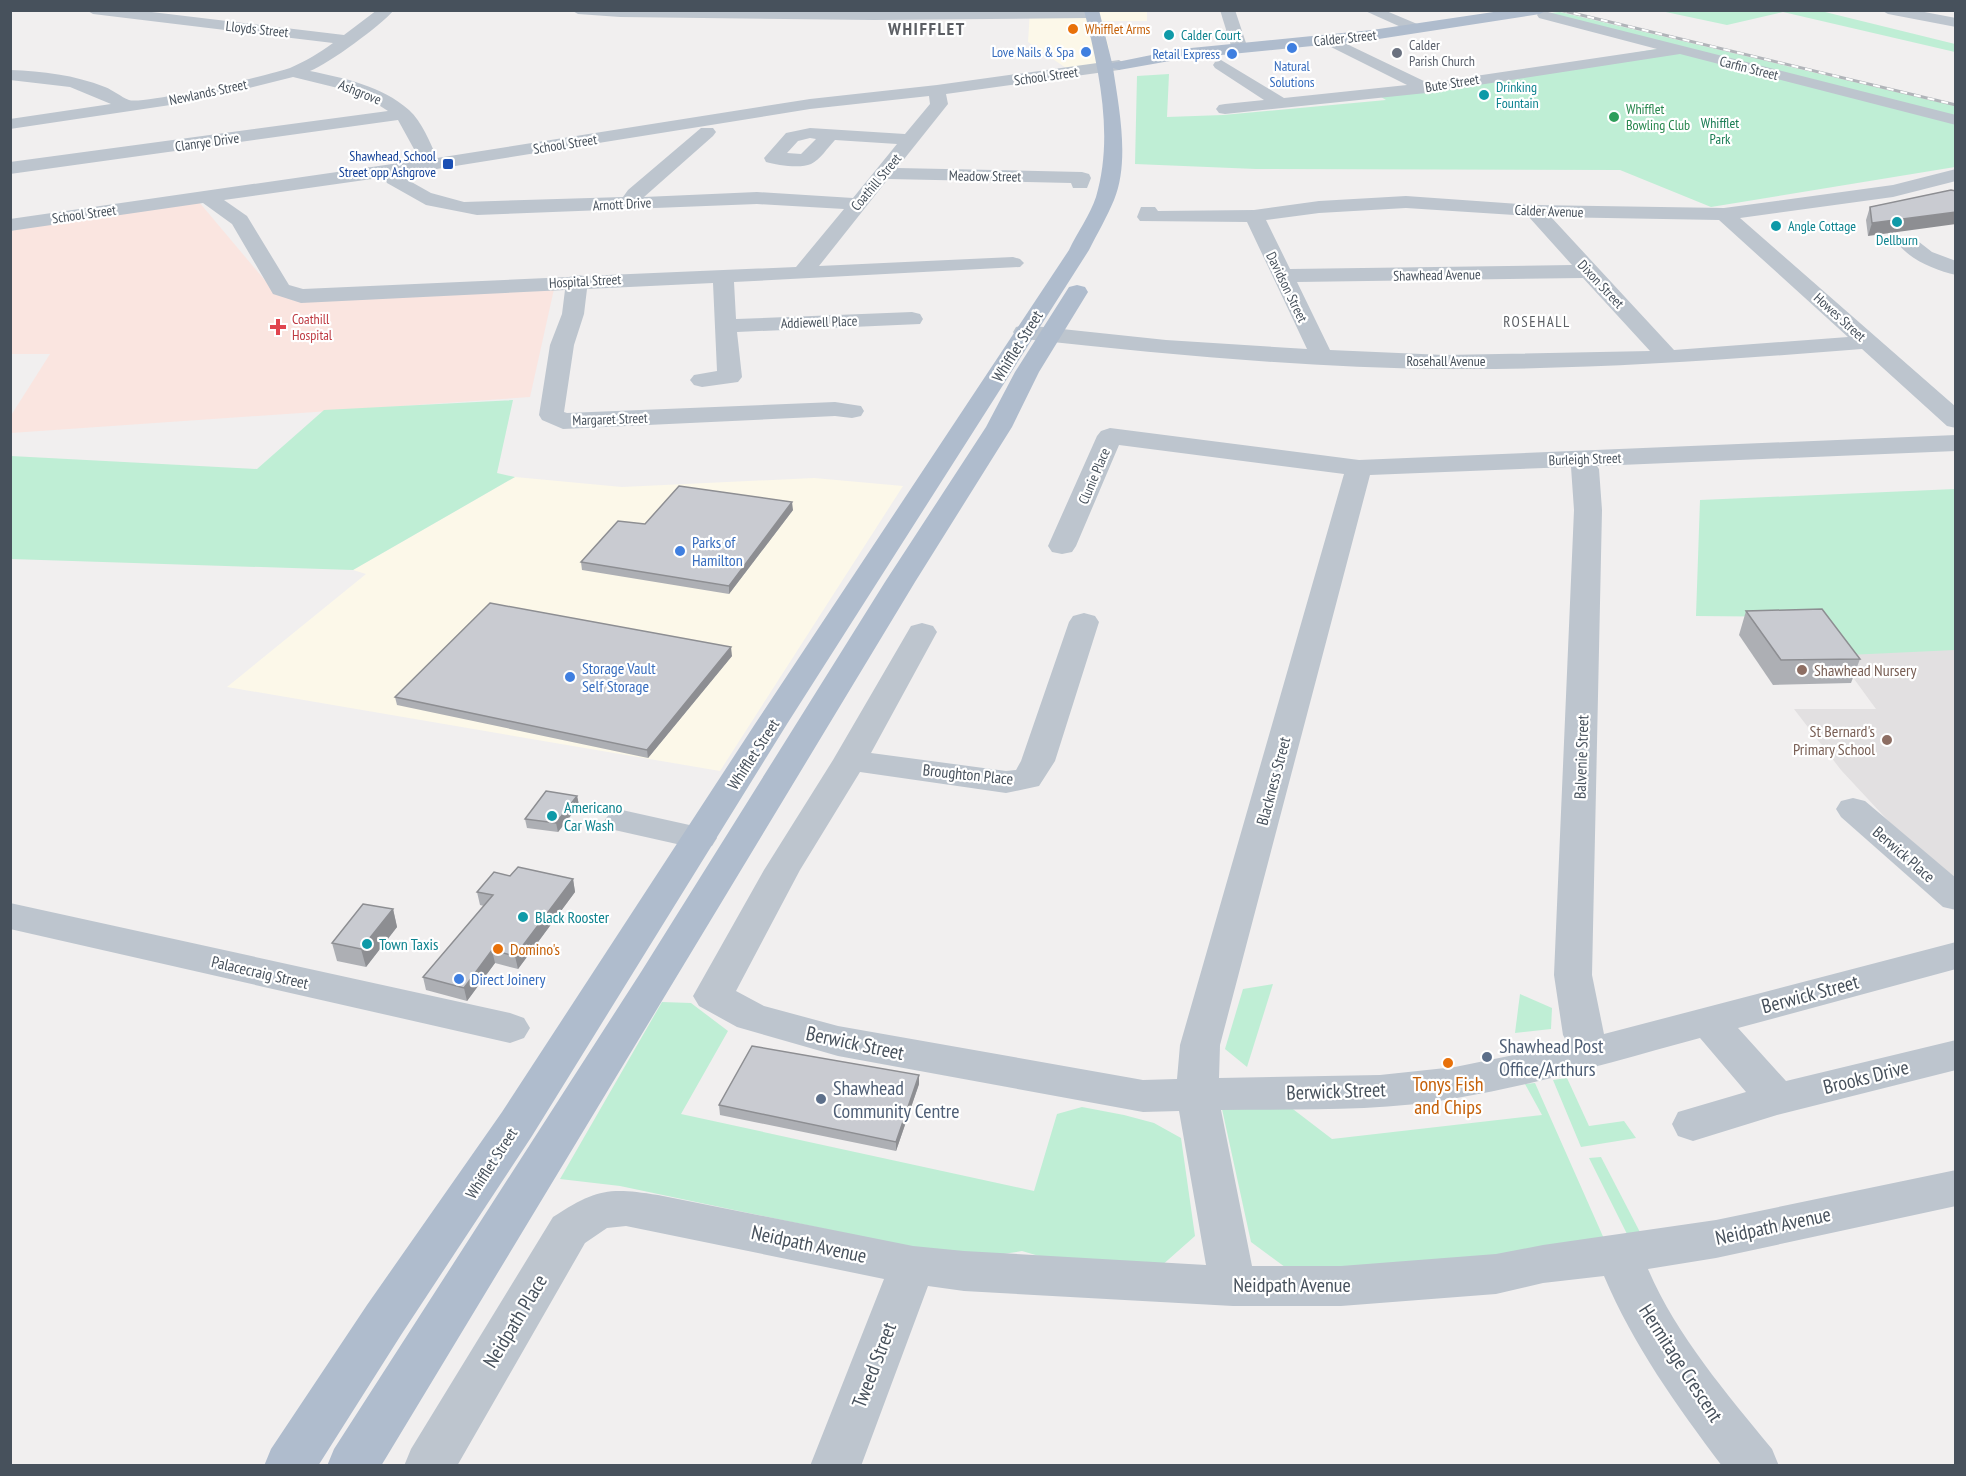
<svg xmlns="http://www.w3.org/2000/svg" width="1966" height="1476" font-family="'PT Sans Narrow',sans-serif">
  <rect width="100%" height="100%" fill="#f1efef"/>
  <g fill="#fcf8e9">
    <path d="M1030 11H1147V21H1102L1109 48V63L1066 68 1028 42Z"/>
    <path d="M515 477 622 487 814 478 903 486 720 771 227 687 366 574 353 570Z"/>
  </g>
  <path fill="#e2e0e1" d="M1955 647V881L1907 841 1841 770 1794 709H1876L1841 661 1859 653Z"/>
  <path fill="#fae5e0" d="M199 202 268 284 294 301 554 289 530 397 11 433 10 417 50 354H11V230Z"/>
  <g fill="#bfeed5">
    <path d="M1661 11H1821L1955 44V52L1783 12 1727 25Z"/>
    <path d="M1560 12 1955 106V167L1711 207 1620 170 1256 169 1135 164 1137 76 1169 74 1167 117 1223 115 1386 100 1381 97 1674 46 1543 14Z"/>
    <path d="M513 400 497 473 515 477 353 570 11 559V456L257 469 324 410Z"/>
    <path d="M1955 489V650L1848 655 1817 617 1696 616 1700 500Z"/>
    <path d="M1273 984 1247 1067 1225 1049 1243 989Z"/>
    <path d="M1520 994 1552 1008 1551 1029 1515 1033Z"/>
    <path d="M662 1002 691 1003 728 1031 681 1114 1034 1191 1057 1114 1082 1107 1124 1115 1154 1123 1181 1138 1195 1236 1160 1267 1056 1261 1022 1251 990 1256 911 1247 620 1186 560 1179Z"/>
    <path d="M1567 1078 1589 1126 1624 1121 1636 1138 1581 1147 1553 1080Z"/>
    <path d="M1535 1083 1605 1241 1510 1258 1289 1270 1251 1242 1222 1109 1285 1103 1332 1139 1542 1115 1525 1084Z"/>
    <path d="M1601 1157 1643 1238H1629L1589 1158Z"/>
  </g>
  <g fill="none" stroke-linecap="round" stroke-linejoin="round">
    <g fill="#bdc5ce" fill-rule="evenodd">
      <path d="M86 10H135L344 35 377 10H394C380 26 330 63 310 71 344 78 382 86 409 110 422 122 430 142 437 158L810 99 937 85 1119 60 1127 65 1119 70 946 94 948 104 897 168 1082 172 1089 174 1091 178 1087 188H1073L1071 183 888 179 819 266 1013 257 1020 259 1024 263 1020 267 734 282 736 319 912 312 920 314 923 319 920 324 737 332 742 377 738 382 702 387 694 385 690 380 694 375 717 371 713 283 587 289 584 314 574 345 564 412 567 413 835 402 861 406 864 411 861 416 852 418 835 416 563 429 542 420 539 415 550 345 562 314 565 290 301 303 273 294 232 224 203 203 10 231V219L420 160 398 120 10 174V162L388 111 374 102 346 90 293 77 197 101 10 129V119L111 104 70 87 10 80V70C43 71 74 75 105 87 113 90 121 97 129 100 143 105 270 75 290 68 306 61 319 53 333 43L93 14ZM929 96 930 104 905 134 810 128 786 133 764 158 766 162C777 165 800 169 811 164 820 160 828 147 835 140L897 144 853 198 757 192 644 197 713 136 716 132 713 128H701L628 190 623 197 464 202 431 193 399 175 810 109ZM810 138 816 139 801 154 787 153 798 141ZM386 177 385 179 387 183 426 205 477 215 757 204 844 209 796 267 584 276 577 275 569 277 303 289 289 285 247 216 224 200Z"/>
      <path d="M571 10H1095L1098 14 1091 18 874 20 620 17 578 14Z"/>
      <path d="M1220 10H1235L1248 49 1246 52H1234L1232 49Z"/>
      <path d="M1363 10H1384L1422 26 1425 29 1422 32H1412Z"/>
      <path d="M1881 10H1914L1956 18V27L1888 14Z"/>
      <path d="M1544 11 1956 115V125L1680 54 1426 93 1225 114 1219 113 1216 109 1219 105 1225 104 1264 100 1215 68 1213 65 1215 62 1221 60 1284 98 1407 85 1323 43 1320 40 1323 37 1328 35 1428 83 1657 49 1539 18 1537 15 1539 12Z"/>
      <path d="M1956 169V181L1893 197 1740 218 1956 407V428L1947 426 1862 349C1723 360 1584 370 1445 369 1305 368 1164 354 1024 339L1016 337 1013 332 1016 327 1024 325 1166 340 1307 349 1247 222 1140 221 1137 217 1141 207H1155L1158 211 1254 210 1319 201 1406 196 1534 205 1724 208 1893 185ZM1406 208 1528 216 1572 265 1290 269 1266 220 1319 213ZM1551 217 1719 220 1848 337 1674 350ZM1583 278 1650 351 1444 355 1330 350 1297 282Z"/>
      <path d="M1907 236 1914 238 1932 252 1956 261V275C1935 270 1909 260 1897 242L1900 238Z"/>
      <path d="M1110 428 1359 460 1956 435V451L1597 466 1599 469 1602 510 1592 975 1604 1034 1956 942V969L1738 1028 1786 1081 1956 1040V1070L1777 1115 1693 1141 1678 1136 1672 1124 1678 1112 1746 1092 1700 1038C1619 1060 1539 1084 1457 1098 1380 1112 1299 1109 1221 1110L1252 1266H1341L1496 1254 1543 1245 1716 1220 1956 1170V1206L1716 1258 1648 1269C1676 1335 1727 1394 1772 1449L1779 1466H1722C1677 1406 1633 1345 1604 1276L1543 1283 1496 1294 1341 1306H1233L964 1291 928 1286 861 1466H810L884 1279 626 1226 607 1228 585 1243 457 1466H404L411 1449 553 1217C596 1189 608 1187 658 1195L913 1246 964 1251 1206 1265 1179 1111 1143 1112 838 1056 737 1027 699 1006 693 996 764 870 833 760 911 626 922 623 933 626 937 632 871 753 1006 771 1016 770 1021 761 1069 622 1073 616 1084 613 1095 616 1099 622 1055 761 1039 786 1006 793 860 772 800 870 736 991 764 1006 838 1026 1143 1080 1177 1079 1180 1045 1344 474 1119 445 1076 546 1072 552 1062 554 1052 552 1048 546 1097 436 1101 431ZM1571 467 1574 510 1554 975 1563 1035 1568 1044 1455 1067 1380 1075 1219 1078 1220 1045 1370 475Z"/>
      <path d="M1853 798 1865 801 1956 878V910L1943 907 1841 817 1836 809 1841 801Z"/>
      <path d="M622 810 712 830 717 838 712 846 699 849 610 829 604 821 610 813Z"/>
      <path d="M10 903 510 1013 524 1018 530 1028 524 1038 510 1043 10 929Z"/>
    </g>
    <g fill="#afbccd" fill-rule="evenodd">
      <path d="M1084 10H1099L1112 63 1181 49 1372 30 1507 10H1547L1540 14 1372 40 1181 59 1119 70 1113 68C1119 108 1130 161 1114 200 1107 217 1097 234 1089 250L787 724 532 1136 401 1335 318 1466H264L271 1449 367 1305 502 1112 755 724 1069 250C1077 233 1090 215 1096 197 1114 136 1099 70 1084 10Z"/>
      <path d="M1077 285 1085 287 1088 292 1039 372 1012 427 915 582 381 1466H327L334 1449 641 972 885 582 986 427 1015 372 1069 287Z"/>
    </g>
    <defs>
      <path id="rail" d="M1560 10 1956 105"/>
    </defs>
    <use href="#rail" stroke="#b1b4b9" stroke-width="3"/>
    <use href="#rail" stroke="#fff" stroke-width="2" stroke-dasharray="7" stroke-linecap="butt"/>
  </g>
  <g fill="#adafb4">
    <path d="M1951 190 1868 236 1866 220 1870 207Z"/>
    <path d="M793 510 729 594 582 570 581 562 645 524Z"/>
    <path d="M1746 611 1860 659 1851 683 1773 685 1739 635Z"/>
    <path d="M732 656 648 758 397 705 395 697Z"/>
    <path d="M577 796 579 805 558 832 527 828 525 819Z"/>
    <path d="M510 876 573 879 575 892 518 969 495 963 467 1001 426 990 423 977 484 906 480 905 477 892Z"/>
    <path d="M393 909 397 927 366 967 337 961 332 943Z"/>
    <path d="M919 1084 896 1151 720 1115 719 1105Z"/>
  </g>
  <g fill="#8d8e92">
    <path d="M1956 212V224L1868 236 1872 223Z"/>
    <path d="M792 502 793 510 729 594V586Z"/>
    <path d="M731 647 732 656 648 758 647 750Z"/>
    <path d="M577 796 579 805 558 832 556 823Z"/>
    <path d="M573 879 575 892 518 969 515 956Z"/>
    <path d="M393 909 397 927 366 967 361 949Z"/>
    <path d="M492 950 495 963 467 1001 464 988Z"/>
    <path d="M919 1075V1084L896 1151V1142Z"/>
  </g>
  <g fill="#c9cbd1" stroke="#8d8e92" stroke-width="1.5">
    <path d="M1951 190 1956 191V212L1872 223 1870 207Z"/>
    <path d="M679 486 792 502 729 586 581 562 618 521 645 524Z"/>
    <path d="M490 603 731 647 647 750 395 697Z"/>
    <path d="M1822 609 1860 659 1781 660 1746 611Z"/>
    <path d="M546 791 577 796 556 823 525 819Z"/>
    <path d="M518 867 573 879 515 956 492 950 464 988 423 977 493 895 477 892 494 872 510 876Z"/>
    <path d="M363 904 393 909 361 949 332 943Z"/>
    <path d="M752 1046 919 1075 896 1142 719 1105Z"/>
  </g>
  <g fill="#e8710a" stroke="#fff" stroke-width="2">
    <circle cx="1073" cy="29" r="6"/>
    <circle cx="498" cy="949" r="6"/>
    <circle cx="1448" cy="1063" r="6"/>
  </g>
  <g fill="#0f9aa8" stroke="#fff" stroke-width="2">
    <circle cx="1169" cy="35" r="6"/>
    <circle cx="1484" cy="95" r="6"/>
    <circle cx="1897" cy="222" r="6"/>
    <circle cx="1776" cy="226" r="6"/>
    <circle cx="552" cy="816" r="6"/>
    <circle cx="523" cy="917" r="6"/>
    <circle cx="367" cy="944" r="6"/>
  </g>
  <g fill="#3f7fe0" stroke="#fff" stroke-width="2">
    <circle cx="1292" cy="48" r="6"/>
    <circle cx="1086" cy="52" r="6"/>
    <circle cx="1232" cy="54" r="6"/>
    <circle cx="680" cy="551" r="6"/>
    <circle cx="570" cy="677" r="6"/>
    <circle cx="459" cy="979" r="6"/>
  </g>
  <circle fill="#6b7280" stroke="#fff" stroke-width="2" cx="1397" cy="53" r="6"/>
  <circle fill="#2e9e5b" stroke="#fff" stroke-width="2" cx="1614" cy="117" r="6"/>
  <rect fill="#1a4fb4" stroke="#fff" stroke-width="2" x="442" y="158" width="12" height="12" rx="3"/>
  <path fill="#e0444e" stroke="#fff" stroke-width="2" d="M275 318h6v6h6v6h-6v6h-6v-6h-6v-6h6z"/>
  <g fill="#8d6e63" stroke="#fff" stroke-width="2">
    <circle cx="1802" cy="670" r="6"/>
    <circle cx="1887" cy="740" r="6"/>
  </g>
  <g fill="#5c6f8a" stroke="#fff" stroke-width="2">
    <circle cx="1487" cy="1057" r="6"/>
    <circle cx="821" cy="1099" r="6"/>
  </g>
  <g text-anchor="middle" stroke-width="4.5" stroke-linejoin="round" paint-order="stroke">
    <g font-size="14" fill="#47515c" stroke="#fff">
      <text transform="translate(257 29) rotate(6)" y="5">Lloyds Street</text>
      <text transform="translate(1345 38) rotate(-6)" y="5">Calder Street</text>
      <text transform="translate(1749 68) rotate(14)" y="5">Carfin Street</text>
      <text transform="translate(1046 76) rotate(-8)" y="5">School Street</text>
      <text transform="translate(1452 83) rotate(-9)" y="5">Bute Street</text>
      <text transform="translate(208 92) rotate(-12)" y="5">Newlands Street</text>
      <text transform="translate(360 92) rotate(22)" y="5">Ashgrove</text>
      <text transform="translate(207 142) rotate(-8)" y="5">Clanrye Drive</text>
      <text transform="translate(565 144) rotate(-9)" y="5">School Street</text>
      <text transform="translate(985 176) rotate(1)" y="5">Meadow Street</text>
      <text transform="translate(876 182) rotate(-50)" y="5">Coathill Street</text>
      <text transform="translate(622 204) rotate(-3)" y="5">Arnott Drive</text>
      <text transform="translate(1549 211) rotate(2)" y="5">Calder Avenue</text>
      <text transform="translate(84 214) rotate(-8)" y="5">School Street</text>
      <text transform="translate(1437 275) rotate(-1)" y="5">Shawhead Avenue</text>
      <text transform="translate(585 281) rotate(-3)" y="5">Hospital Street</text>
      <text transform="translate(1601 284) rotate(47)" y="5">Dixon Street</text>
      <text transform="translate(1287 287) rotate(64)" y="5">Davidson Street</text>
      <text transform="translate(1840 317) rotate(42)" y="5">Howes Street</text>
      <text transform="translate(819 322) rotate(-2)" y="5">Addiewell Place</text>
      <text x="1446" y="366">Rosehall Avenue</text>
      <text transform="translate(610 419) rotate(-2)" y="5">Margaret Street</text>
      <text transform="translate(1585 459) rotate(-2)" y="5">Burleigh Street</text>
      <text transform="translate(1094 476) rotate(-67)" y="5">Clunie Place</text>
    </g>
    <g font-size="14" fill="#c56008" stroke="#fff" text-anchor="start">
      <text x="1085" y="34">Whifflet Arms</text>
    </g>
    <g font-size="14" fill="#0d838f" stroke="#fff" text-anchor="start">
      <text x="1181" y="40">Calder Court</text>
      <text x="1496" y="92">Drinking<tspan x="1496" dy="16">Fountain</tspan></text>
      <text x="1788" y="231">Angle Cottage</text>
      <text x="1897" y="245" text-anchor="middle">Dellburn</text>
    </g>
    <g font-size="14" fill="#5b616d" stroke="#fff" text-anchor="start">
      <text x="1409" y="50">Calder<tspan x="1409" dy="16">Parish Church</tspan></text>
    </g>
    <g font-size="14" fill="#366cbe" stroke="#fff" text-anchor="end">
      <text x="1074" y="57">Love Nails &amp; Spa</text>
      <text x="1220" y="59">Retail Express</text>
      <text x="1292" y="71" text-anchor="middle">Natural<tspan x="1292" dy="16">Solutions</tspan></text>
    </g>
    <g font-size="14" fill="#27864d" stroke="#fff" text-anchor="start">
      <text x="1626" y="114">Whifflet<tspan x="1626" dy="16">Bowling Club</tspan></text>
    </g>
    <g font-size="14" fill="#197c53" stroke="#fff">
      <text x="1720" y="128">Whifflet<tspan x="1720" dy="16">Park</tspan></text>
    </g>
    <g font-size="14" fill="#164399" stroke="#fff" text-anchor="end">
      <text x="436" y="161">Shawhead, School<tspan x="436" dy="16">Street opp Ashgrove</tspan></text>
    </g>
    <g font-size="14" fill="#be3a42" stroke="#fff" text-anchor="start">
      <text x="292" y="324">Coathill<tspan x="292" dy="16">Hospital</tspan></text>
    </g>
    <g font-size="15" letter-spacing="1.5" fill="#5c5f64" stroke="#fff">
      <text x="1537" y="327">ROSEHALL</text>
    </g>
    <g font-size="16" fill="#47515c" stroke="#fff">
      <text transform="translate(1017 346) rotate(-58)" y="6">Whifflet Street</text>
      <text transform="translate(753 754) rotate(-57)" y="6">Whifflet Street</text>
      <text transform="translate(1581 757) rotate(-88)" y="6">Balvenie Street</text>
      <text transform="translate(968 774) rotate(6)" y="6">Broughton Place</text>
      <text transform="translate(1273 781) rotate(-75)" y="6">Blackness Street</text>
      <text transform="translate(1904 854) rotate(41)" y="6">Berwick Place</text>
      <text transform="translate(260 972) rotate(13)" y="6">Palacecraig Street</text>
      <text transform="translate(491 1163) rotate(-57)" y="6">Whifflet Street</text>
    </g>
    <g font-size="16" fill="#366cbe" stroke="#fff" text-anchor="start">
      <text x="692" y="548">Parks of<tspan x="692" dy="18">Hamilton</tspan></text>
      <text x="582" y="674">Storage Vault<tspan x="582" dy="18">Self Storage</tspan></text>
      <text x="471" y="985">Direct Joinery</text>
    </g>
    <g font-size="16" fill="#785e54" stroke="#fff" text-anchor="start">
      <text x="1814" y="676">Shawhead Nursery</text>
      <text x="1875" y="737" text-anchor="end">St Bernard's<tspan x="1875" dy="18">Primary School</tspan></text>
    </g>
    <g font-size="16" fill="#0d838f" stroke="#fff" text-anchor="start">
      <text x="564" y="813">Americano<tspan x="564" dy="18">Car Wash</tspan></text>
      <text x="535" y="923">Black Rooster</text>
      <text x="379" y="950">Town Taxis</text>
    </g>
    <g font-size="16" fill="#c56008" stroke="#fff" text-anchor="start">
      <text x="510" y="955">Domino's</text>
    </g>
    <g font-size="18" font-weight="bold" letter-spacing="1.5" fill="#5c5f64" stroke="#fff">
      <text x="927" y="35">WHIFFLET</text>
    </g>
    <g font-size="20" fill="#47515c" stroke="#fff">
      <text transform="translate(1810 994) rotate(-15)" y="7">Berwick Street</text>
      <text transform="translate(855 1043) rotate(12)" y="7">Berwick Street</text>
      <text transform="translate(1866 1077) rotate(-14)" y="7">Brooks Drive</text>
      <text transform="translate(1336 1091) rotate(-2)" y="7">Berwick Street</text>
      <text transform="translate(1773 1226) rotate(-12)" y="7">Neidpath Avenue</text>
      <text transform="translate(809 1244) rotate(12)" y="7">Neidpath Avenue</text>
      <text x="1292" y="1292">Neidpath Avenue</text>
      <text transform="translate(515 1321) rotate(-59)" y="7">Neidpath Place</text>
      <text transform="translate(1681 1363) rotate(57)" y="7">Hermitage Crescent</text>
      <text transform="translate(874 1365) rotate(-69)" y="7">Tweed Street</text>
    </g>
    <g font-size="20" fill="#4e5e75" stroke="#fff" text-anchor="start">
      <text x="1499" y="1053">Shawhead Post<tspan x="1499" dy="23">Office/Arthurs</tspan></text>
      <text x="833" y="1095">Shawhead<tspan x="833" dy="23">Community Centre</tspan></text>
    </g>
    <g font-size="20" fill="#c56008" stroke="#fff">
      <text x="1448" y="1091">Tonys Fish<tspan x="1448" dy="23">and Chips</tspan></text>
    </g>
  </g>
  <rect width="1966" height="1476" fill="none" stroke="#47515c" stroke-width="24"/>
</svg>
